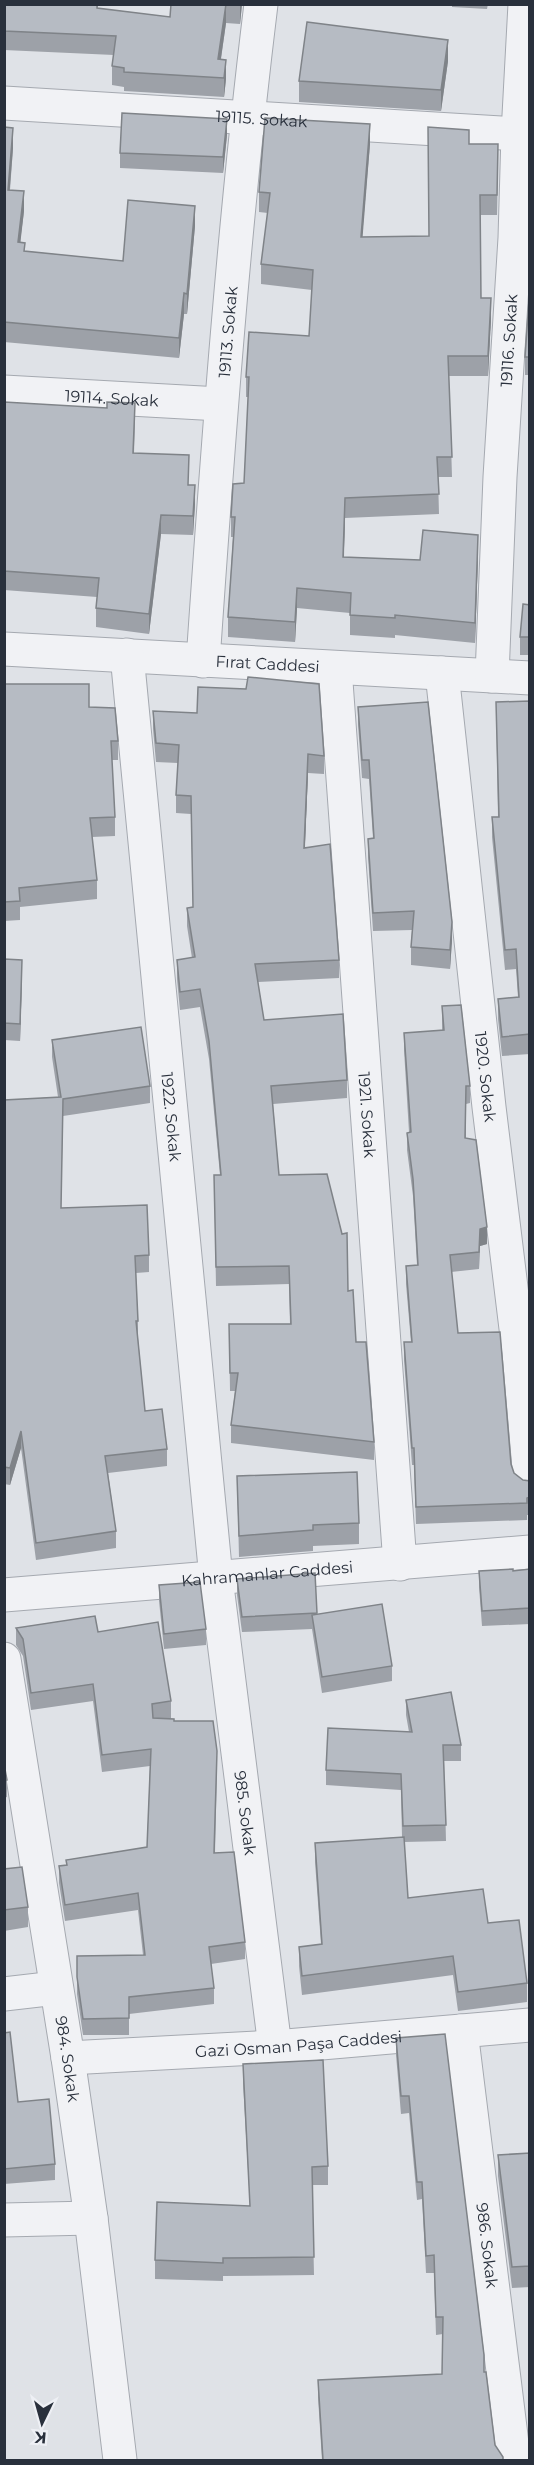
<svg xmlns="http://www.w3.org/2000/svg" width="534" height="2465" font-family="Montserrat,sans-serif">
  <rect width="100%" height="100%" fill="#dfe2e7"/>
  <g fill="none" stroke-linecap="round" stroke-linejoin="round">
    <defs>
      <g id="minor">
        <path id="s1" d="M4 103 518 134"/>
        <path id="s2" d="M4 392 220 404"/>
        <path id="s3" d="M4 649 530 678"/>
        <path id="s4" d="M127 655 216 1578 275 2047"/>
        <path id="s5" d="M203 661C218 442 234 223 261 4"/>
        <path id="s6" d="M335 668 400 1564"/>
        <path id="s7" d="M442 673 489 1107 519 1353 530 1480"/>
        <path id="s8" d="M492 676 500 477 515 238 518 134 525 4"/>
        <path id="s9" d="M4 1595 530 1552"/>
        <path id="s10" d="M4 1659 68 2058 91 2218 120 2460"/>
        <path d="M4 1994 56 1988"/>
        <path id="s11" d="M461 2031 514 2460"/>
        <path id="s12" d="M68 2058 275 2047 530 2025"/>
        <path d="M4 2220 91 2218"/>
      </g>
    </defs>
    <use href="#minor" stroke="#a5a9b0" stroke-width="35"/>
    <use href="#minor" stroke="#f1f2f5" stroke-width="33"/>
  </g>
  <g fill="#9da1a8">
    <path d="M4 4H98V8L170 17 171 4H242L240 24 226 23 221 59 226 79 224 97 124 91V87L112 85V66L114 55 4 50Z"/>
    <path d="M452 4H488L487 9 452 7Z"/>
    <path d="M448 61 441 111 299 102V81Z"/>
    <path d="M4 127 13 148 10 190 24 211 20 243 25 251 123 261 195 226 187 314H184L179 358 4 342Z"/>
    <path d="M227 135 223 173 120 168V153Z"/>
    <path d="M370 144 362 237 429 236 469 144 498 164 497 215H480L481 298 491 318 488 376H449L452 477H438L439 514 345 518 344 557 420 560 478 555 475 643 395 635V638L350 635V613L297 608 295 642 228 637V617L233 537H231V517L244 483 248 397H246V377L309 336 312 290 261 284V264L268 213 259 212V192Z"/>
    <path d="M530 300V375H525V357Z"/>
    <path d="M4 402 135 422 134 453 189 485 195 504 193 535 161 534 149 634 96 627V608L97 597 4 590Z"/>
    <path d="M530 605V655H520V637Z"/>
    <path d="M4 684 89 707 118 741V760H112L115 817V836L92 837 97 880V899L20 907V920L4 921Z"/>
    <path d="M530 701V1054L502 1056 498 1019V999L518 997 516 969 505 970 492 837V817H498L496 702Z"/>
    <path d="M358 707 452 940 450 969 411 965V947L412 930 373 931 368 857V839L373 838 369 779 362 778 358 725Z"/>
    <path d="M153 711 324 756V774L308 773 305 847 339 960V978L258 982 264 1020 347 1080V1098L273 1104 279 1175 348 1291 356 1342 374 1442V1460L231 1443V1425L235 1391H230L229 1324H290L289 1284 216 1286 214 1175H220L209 1059 200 1007 180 1010 177 979V960L192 958 187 926V908L193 907 191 814 176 813V795L178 763 156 762 153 729Z"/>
    <path d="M4 959 22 977 20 1041 4 1040Z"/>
    <path d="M442 1006 470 1086V1103L466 1104V1138L487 1244 480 1246 479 1269 451 1272 458 1333 514 1473 523 1480 530 1481V1515H527V1520L416 1524 414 1465H412L404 1360V1342H411L406 1284V1266L417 1265 413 1196 407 1150V1133L409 1132 404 1050V1033L442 1030Z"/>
    <path d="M52 1040 150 1086V1103L63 1116 61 1208 149 1255V1272L136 1273 138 1321V1338L145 1411 167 1449V1466L108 1473 116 1531V1548L36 1560 21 1448 10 1485 4 1484V1100L58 1097 52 1057Z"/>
    <path d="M237 1476 359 1523V1544L313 1546V1551L239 1557Z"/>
    <path d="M530 1569V1624L482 1626 479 1587V1571H513Z"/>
    <path d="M315 1573 317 1614 392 1666V1681L322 1693 312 1629 242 1632 237 1595V1579Z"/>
    <path d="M159 1585 206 1629V1645L164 1649 159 1601Z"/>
    <path d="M16 1628 98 1632 171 1701V1718H167L174 1721 217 1768 215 1853 245 1942V1959L211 1964 214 1988V2004L129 2014V2035H83L77 1994V1956L143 1955 138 1910 65 1921 59 1883V1866L66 1865V1860L147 1847 150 1766 102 1772 93 1701 31 1710 23 1656 16 1645Z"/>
    <path d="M406 1700 461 1745V1761H444L446 1841 404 1842 408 1898 488 1923 527 1983V2002L458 2011 453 1975 302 1995 299 1966V1947L321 1944 315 1862V1843L402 1837 401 1790 326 1785V1770L409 1732 406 1715Z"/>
    <path d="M4 1764 7 1780V1797L4 1798Z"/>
    <path d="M4 1869 28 1907V1927L4 1931Z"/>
    <path d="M4 2033 18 2102 55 2164V2180L4 2184Z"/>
    <path d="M396 2038 484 2372 495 2445 503 2460H322L318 2397V2380L442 2374 443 2334 436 2335 434 2273H426L422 2199 417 2200 409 2113 401 2114 396 2055Z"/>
    <path d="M243 2064 328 2166V2185H312L314 2275 223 2276V2281L155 2279V2260L250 2205 243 2083Z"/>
    <path d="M530 2153V2287L512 2288 498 2176V2155Z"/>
  </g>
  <g fill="#7f8388">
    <path d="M226 4V23L218 78V59Z"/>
    <path d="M240 4H242L240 24Z"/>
    <path d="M448 40V61L441 111V90Z"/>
    <path d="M226 60V79L224 97V78Z"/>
    <path d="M227 119V135L223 173V157Z"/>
    <path d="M370 124V144L361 257V237Z"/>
    <path d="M13 128V148L8 210V190Z"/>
    <path d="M24 191V211L18 263V242Z"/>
    <path d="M195 206V226L187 314V294Z"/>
    <path d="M184 293V314L179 358V338Z"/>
    <path d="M491 298V318L488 376V356Z"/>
    <path d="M195 485V504L193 535V516Z"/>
    <path d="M345 498V518L343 576V557Z"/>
    <path d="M161 515V534L149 634V614Z"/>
    <path d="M478 535V555L475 643V623Z"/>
    <path d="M297 588V608L295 642V622Z"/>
    <path d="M308 754V773L304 866V848Z"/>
    <path d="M452 922V940L450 969V950Z"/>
    <path d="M22 960V977L20 1041V1024Z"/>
    <path d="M487 1227V1244L480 1246 479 1269 480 1229Z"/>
    <path d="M21 1431V1448L10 1485V1468Z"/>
  </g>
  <g fill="#b6bbc3" stroke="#7f8388" stroke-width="1.5">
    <path d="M4 4H97V8L170 17 171 4H226L218 59 226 60 224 78 124 72V68L112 66 116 36 4 31Z"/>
    <path d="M307 22 448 40 441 90 299 81Z"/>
    <path d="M122 113 227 119 223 157 120 153Z"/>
    <path d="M265 118 370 124 361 237 429 236 428 127 469 130V144H498L497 195H480L481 298H491L488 356H448L452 457H437L439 494 345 498 343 557 420 560 423 530 478 535 475 623 395 615V618L350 615 351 593 297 588 295 622 228 617 235 517H231L233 484 244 483 249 377H246L249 332 309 336 313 270 261 264 270 193 259 192Z"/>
    <path d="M4 127 13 128 8 190 24 191 18 242 25 243 24 251 123 261 128 200 195 206 187 294 184 293 179 338 4 322Z"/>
    <path d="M529 300 530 357H525Z"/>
    <path d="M4 402 107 408V402L135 403 133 453 189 455 188 485H195L193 516 161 515 149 614 96 608 99 578 4 571Z"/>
    <path d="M523 604 530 605V637H520Z"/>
    <path d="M248 677 319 684 324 756 308 754 304 848 330 844 339 960 255 964 264 1020 343 1014 347 1080 271 1086 279 1175 327 1174 342 1234 347 1233 348 1291 353 1290 356 1342H366L374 1442 231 1425 238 1373H230L229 1324H291L289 1266 216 1267 214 1175H221L209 1041 200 989 180 992 177 960 195 957 187 908 193 907 191 796 176 795 179 745 156 743 153 711 197 713 198 687 246 689Z"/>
    <path d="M4 684H89V707L115 708 118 741H111L115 817 90 818 97 880 19 888 20 901 4 902Z"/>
    <path d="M530 701V1034L502 1037 498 999 519 997 516 949 505 950 492 817H499L496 702Z"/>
    <path d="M428 702 452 922 450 950 411 947 414 911 373 913 368 839 374 838 369 760H362L358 707Z"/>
    <path d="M4 959 22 960 20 1024 4 1023Z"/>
    <path d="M461 1005 470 1086H466L465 1138 476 1140 487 1227 480 1229 479 1252 450 1255 458 1333 500 1332 511 1464 514 1473 523 1480 530 1481V1497L527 1498V1503L416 1507 414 1448H412L404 1342H412L406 1266 418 1265 413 1179 407 1133 411 1132 404 1033 444 1030 442 1006Z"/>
    <path d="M141 1027 150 1086 63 1099 61 1208 147 1205 149 1255 135 1256 138 1321H136L145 1411 162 1409 167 1449 105 1456 116 1531 36 1543 21 1431 10 1468 4 1467V1100L61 1097 52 1040Z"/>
    <path d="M357 1472 359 1523 313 1525V1530L239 1536 237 1476Z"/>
    <path d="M513 1569V1571L530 1569V1608L482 1611 479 1571Z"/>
    <path d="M315 1573 317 1613 242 1617 237 1579Z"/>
    <path d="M200 1582 206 1629 164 1634 159 1585Z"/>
    <path d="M382 1604 392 1666 322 1677 312 1615Z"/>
    <path d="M95 1616 98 1632 158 1622 171 1701 152 1704 153 1718 174 1719V1721H213L217 1751 214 1853 234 1852 245 1942 209 1947 214 1988 129 1997V2018L83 2019 77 1977V1956L145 1955 138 1893 65 1905 59 1866 67 1865 66 1860 147 1847 151 1749 102 1755 93 1684 31 1693 23 1639 16 1628Z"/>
    <path d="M451 1692 461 1745H443L446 1825 403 1826 401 1774 326 1770 328 1728 412 1732 406 1700Z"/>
    <path d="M4 1764 7 1780 4 1781Z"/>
    <path d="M404 1837 408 1898 483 1889 488 1923 519 1920 527 1983 458 1992 453 1956 302 1976 299 1947 322 1944 315 1843Z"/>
    <path d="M22 1867 28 1907 4 1910V1869Z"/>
    <path d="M10 2032 18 2102 49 2099 55 2164 4 2169V2033Z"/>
    <path d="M445 2034 484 2355V2372H486L495 2445 503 2457V2460H323L318 2380 442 2374 443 2317H436L434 2255 426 2256 422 2182H417L409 2096H401L396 2038Z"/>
    <path d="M323 2060 328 2166 312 2167 314 2257 223 2258V2263L155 2260 157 2202 250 2206 243 2064Z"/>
    <path d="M530 2153V2266L512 2267 498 2155Z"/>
  </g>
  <g text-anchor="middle" stroke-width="6" stroke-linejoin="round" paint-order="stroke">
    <g font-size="16" fill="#29303c" stroke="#eef0f5">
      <text dy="6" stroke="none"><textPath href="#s1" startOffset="258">19115. Sokak</textPath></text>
      <text dy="6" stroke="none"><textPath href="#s5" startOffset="330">19113. Sokak</textPath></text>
      <text dy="6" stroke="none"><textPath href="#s8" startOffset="336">19116. Sokak</textPath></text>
      <text dy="6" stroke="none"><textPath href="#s2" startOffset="108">19114. Sokak</textPath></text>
      <text dy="6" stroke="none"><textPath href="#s3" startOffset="264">Fırat Caddesi</textPath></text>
      <text dy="6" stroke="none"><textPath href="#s7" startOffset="406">1920. Sokak</textPath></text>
      <text dy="6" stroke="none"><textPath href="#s6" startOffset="448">1921. Sokak</textPath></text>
      <text dy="6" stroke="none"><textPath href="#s4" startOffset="464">1922. Sokak</textPath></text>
      <text dy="6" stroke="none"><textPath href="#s9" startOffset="264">Kahramanlar Caddesi</textPath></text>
      <text dy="6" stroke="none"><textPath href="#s4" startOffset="1164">985. Sokak</textPath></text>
      <text dy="6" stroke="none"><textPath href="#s12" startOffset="231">Gazi Osman Paşa Caddesi</textPath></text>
      <text dy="6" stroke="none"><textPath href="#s10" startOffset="405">984. Sokak</textPath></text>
      <text dy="6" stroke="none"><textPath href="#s11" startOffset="216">986. Sokak</textPath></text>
    </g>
  </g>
  <rect width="534" height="2465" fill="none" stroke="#29303c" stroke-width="12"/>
  <g transform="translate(42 2423) rotate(185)" stroke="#eef0f5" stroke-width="4.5" paint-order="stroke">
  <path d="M0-4.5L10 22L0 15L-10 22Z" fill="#29303c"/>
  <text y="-9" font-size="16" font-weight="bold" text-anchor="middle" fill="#29303c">K</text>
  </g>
</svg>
